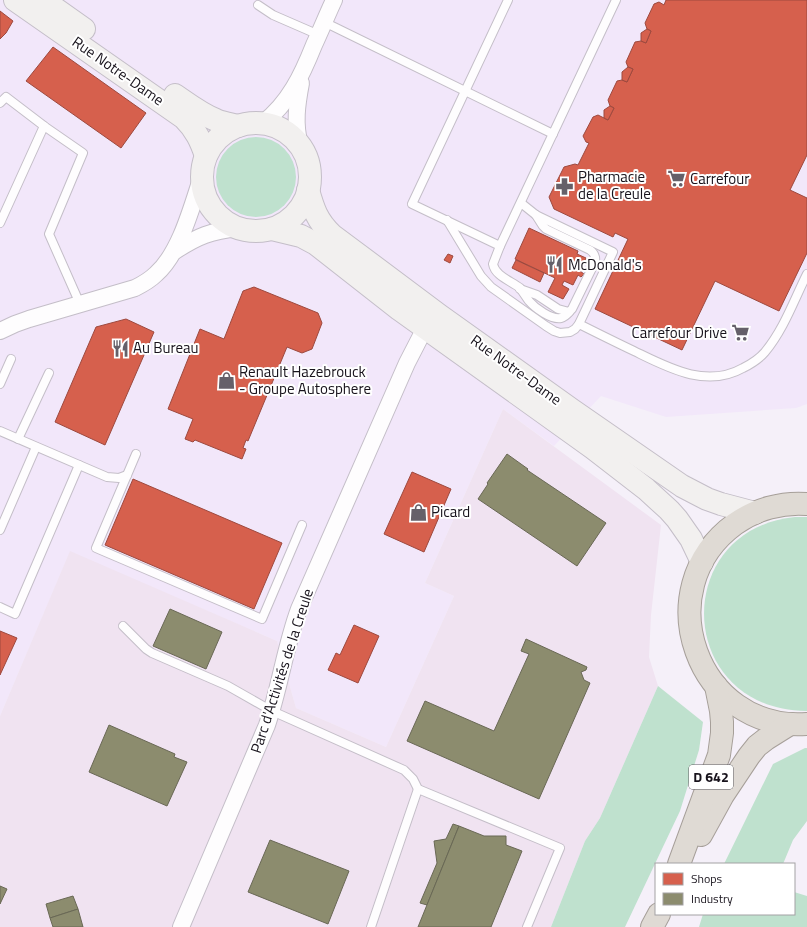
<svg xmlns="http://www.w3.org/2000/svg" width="807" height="927" font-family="'Titillium Web',sans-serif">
  <rect width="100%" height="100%" fill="#f5f0f9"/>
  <path fill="#f2e7fa" d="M0 0H807V404L796 408 666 417 601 396 554 446 503 409 425 583 454 596 386 747 296 708 277 641 70 552 0 716Z"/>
  <path fill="#f0e3f1" d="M503 409 661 525 651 615 649 657 658 686 600 818 585 841 551 927H0V716L70 551 277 641 296 708 386 747 454 596 425 583Z"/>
  <g fill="#bfe1ce">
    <circle cx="256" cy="177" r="40"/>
    <path d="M795 517H807V711H806C675 709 669 530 795 517Z"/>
    <path d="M658 686 703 722 699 750 680 811 625 927H551L585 841 600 818Z"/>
    <path d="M805 748H807V821L793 840 783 864H724L773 764Z"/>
    <path d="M794 892 807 896V927H699L703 914H794Z"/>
  </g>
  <g fill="#d6604d" stroke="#9d493e">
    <path d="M666 0H807V155L790 190 807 198V253L779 311 715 281 682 350 595 309 628 239 615 233 613 237 554 209 549 197 564 167 575 164 578 165 589 143 586 142 583 136 593 117 598 115 608 120 614 108 610 106 608 100 617 81 622 80 627 82 633 69 628 67 626 62 635 42 641 41 646 43 651 31 647 29 645 23 654 4 659 2 664 5Z"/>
    <path d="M0 11 13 21 6 33 0 39Z"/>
    <path d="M647 29 651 31 646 43 641 41V33Z"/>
    <path d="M53 47 146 113 121 148 26 81Z"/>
    <path d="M628 67 633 69 627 82 622 80V72Z"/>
    <path d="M610 106 614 108 608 120 604 118V110Z"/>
    <path d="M529 228 578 251 577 254 586 258 580 271 584 274 581 277 578 275 573 285 564 281 562 285 569 289 563 299 548 292 555 278 515 259Z"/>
    <path d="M448 254 453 256 450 263 444 260Z"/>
    <path d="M516 260 544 273 540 282 512 268Z"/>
    <path d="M254 287 318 313 322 323 312 349 302 353 287 347 248 441 246 440 243 448 246 449 242 459 195 440 193 442 185 439 193 419 168 409 200 329 224 339 243 291Z"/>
    <path d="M126 319 154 332 105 445 55 422 96 327Z"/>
    <path d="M412 472 451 489 424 552 384 534Z"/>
    <path d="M133 479 282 543 254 609 105 545Z"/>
    <path d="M354 625 379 636 358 683 328 670 336 653 340 655Z"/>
    <path d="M0 631 17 638 0 675Z"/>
  </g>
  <g fill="#8c8c6e" stroke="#696855">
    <path d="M507 454 528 469 527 470 606 523 577 566 478 499 488 484 487 483Z"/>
    <path d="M170 609 222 632 206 669 153 646Z"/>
    <path d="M526 639 587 667 586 670 581 672 584 680 590 683 539 799 407 741 425 701 494 731 529 654 521 651Z"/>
    <path d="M109 725 175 754 174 757 187 762 167 806 89 772Z"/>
    <path d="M453 824 459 826 427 905 420 903 437 863 434 841 446 839Z"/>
    <path d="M459 826 484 836H506V845L522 851 491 927H418Z"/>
    <path d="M270 840 349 871 328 924 248 892Z"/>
    <path d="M0 886 7 889 0 904Z"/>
    <path d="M73 896 78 909 50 918 46 904Z"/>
    <path d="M78 909 83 927H53L50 918Z"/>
  </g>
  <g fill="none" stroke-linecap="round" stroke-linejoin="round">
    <defs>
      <g id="service">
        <path d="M258 5 273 15 319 35"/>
        <path d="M324 22 553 134"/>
        <path d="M0 103 6 97 44 126 83 153 49 234 80 304"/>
        <path d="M536 215 543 226 546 229 590 250C594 253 596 256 595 262L572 309C569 312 566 317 561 318 551 320 535 308 529 301 526 297 523 292 520 288 511 281 495 276 493 264L500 246 616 0"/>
        <path d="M447 220 481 276 491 287 546 326 554 331 560 333 570 332 575 329 579 324 613 252 536 215 521 203"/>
        <path d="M0 223 44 126"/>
        <path d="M500 246 412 204 508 0"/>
        <path d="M520 289 537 295 558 309 569 312"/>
        <path d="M579 324C597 333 615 342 634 351 667 367 706 389 743 368 751 364 759 359 765 352 784 329 794 300 807 274"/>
        <path d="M0 384 11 359"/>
        <path d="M0 431 107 477 119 478 127 475"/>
        <path d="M18 439 49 373"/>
        <path d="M136 454 96 548 262 619 302 525"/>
        <path d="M0 530 36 447"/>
        <path d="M0 607 15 614 79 465"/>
        <path d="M123 626 146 649 152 653 228 686 272 711 404 770 413 779 418 789 560 848 527 927"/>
        <path d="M371 927 418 789"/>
      </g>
      <g id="minor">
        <path d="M263 123C289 103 302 75 314 45 321 30 327 15 334 0"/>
        <path d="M300 145C294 124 297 104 301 83"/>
        <path d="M175 251C198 236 211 231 238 228"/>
        <path d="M0 331 15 324 29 319 135 288C143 284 150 280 156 274 180 253 192 206 202 176"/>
        <path d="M181 927 267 725C280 687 285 647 299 609L407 363 425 328"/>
      </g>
      <g id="secondary">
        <path d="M15 0 184 118C196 130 201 141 206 156"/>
        <path d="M43 0 84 29"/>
        <path d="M175 95C188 104 201 114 216 120 223 123 230 124 238 126"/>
        <circle cx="256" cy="177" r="54"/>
        <path d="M308 190C313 208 317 221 332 235L439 315 572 410 682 486 707 499 721 504 755 513"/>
        <path d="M272 229 301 236 316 244 399 309 593 448 646 489 669 510 677 519 691 539 702 562"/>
      </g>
      <g id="trunk">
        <path d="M807 504C782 502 756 509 735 524 646 589 697 732 807 724"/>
        <path d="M701 835 723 795 749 756 757 746 766 739 790 724"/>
        <path d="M679 864 719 755 722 733V722L721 711 716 686"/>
        <path d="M652 927 659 914"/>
      </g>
    </defs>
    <use href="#service" stroke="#c4bec8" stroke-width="10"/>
    <use href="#minor" stroke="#c4bec8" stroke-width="18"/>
    <use href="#secondary" stroke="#c4bec8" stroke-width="24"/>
    <use href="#trunk" stroke="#a69f99" stroke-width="24"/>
    <use href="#service" stroke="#fefdfe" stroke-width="8"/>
    <use href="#minor" stroke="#fefdfe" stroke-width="16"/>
    <use href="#secondary" stroke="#f2f0ef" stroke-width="22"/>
    <use href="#trunk" stroke="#dfdad4" stroke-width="22"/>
  </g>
  <defs>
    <symbol id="supermarket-bare" viewBox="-9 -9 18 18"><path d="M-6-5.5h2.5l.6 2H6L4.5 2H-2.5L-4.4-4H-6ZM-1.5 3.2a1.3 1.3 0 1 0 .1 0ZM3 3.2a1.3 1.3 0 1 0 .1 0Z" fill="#656069" stroke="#fff" stroke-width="2.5" paint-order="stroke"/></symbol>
    <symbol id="pharmacy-bare" viewBox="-9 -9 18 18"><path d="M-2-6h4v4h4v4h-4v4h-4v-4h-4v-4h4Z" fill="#656069" stroke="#fff" stroke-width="2.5" paint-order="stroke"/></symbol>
    <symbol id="restaurant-bare" viewBox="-9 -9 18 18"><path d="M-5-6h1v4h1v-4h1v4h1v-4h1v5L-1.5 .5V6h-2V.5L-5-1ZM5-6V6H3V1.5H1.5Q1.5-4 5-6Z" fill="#656069" stroke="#fff" stroke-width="2.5" paint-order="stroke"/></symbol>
    <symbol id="shop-bare" viewBox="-9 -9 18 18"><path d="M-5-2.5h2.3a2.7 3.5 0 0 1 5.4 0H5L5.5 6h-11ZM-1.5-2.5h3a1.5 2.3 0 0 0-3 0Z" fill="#656069" stroke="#fff" stroke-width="2.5" paint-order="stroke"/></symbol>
  </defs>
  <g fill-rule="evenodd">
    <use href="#supermarket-bare" x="664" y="166" width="25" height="25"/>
    <use href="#pharmacy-bare" x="552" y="174" width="25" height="25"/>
    <use href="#restaurant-bare" x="542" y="252" width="25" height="25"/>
    <use href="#supermarket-bare" x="728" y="320" width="25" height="25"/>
    <use href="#restaurant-bare" x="108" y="336" width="25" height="25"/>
    <use href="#shop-bare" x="214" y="368" width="25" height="25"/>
    <use href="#shop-bare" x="406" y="500" width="25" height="25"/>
  </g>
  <g text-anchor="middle" stroke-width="4" stroke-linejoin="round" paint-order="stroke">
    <rect fill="#fff" stroke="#5d5a60" stroke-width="1" x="689" y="765" width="44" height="24" rx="3"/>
    <g font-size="14" font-weight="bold" fill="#18131c">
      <text x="711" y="782">D 642</text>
    </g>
    <g font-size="15" fill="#18131c" stroke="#fff">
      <text transform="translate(118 71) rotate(35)" y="5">Rue Notre-Dame</text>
      <text transform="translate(516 370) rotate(36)" y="5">Rue Notre-Dame</text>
      <text transform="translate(282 671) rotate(-72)" y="5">Parc d'Activités de la Creule</text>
    </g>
    <g font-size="15" fill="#18131c" stroke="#fff" text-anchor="start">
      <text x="578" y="182">Pharmacie<tspan x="578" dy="17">de la Creule</tspan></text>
      <text x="690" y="184">Carrefour</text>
      <text x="568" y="270">McDonald's</text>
      <text x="727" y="338" text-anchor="end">Carrefour Drive</text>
      <text x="133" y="353">Au Bureau</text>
      <text x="239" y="377">Renault Hazebrouck<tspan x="239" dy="17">- Groupe Autosphere</tspan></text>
      <text x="431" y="517">Picard</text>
    </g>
  </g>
  <rect x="655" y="863" width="140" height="52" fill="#ffffff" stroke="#a3a1a4"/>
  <rect x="663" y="873" width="20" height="12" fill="#d6604d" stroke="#a3a1a4"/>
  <text x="691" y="883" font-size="12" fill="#18131c">Shops</text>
  <rect x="663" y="893" width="20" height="12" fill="#8c8c6e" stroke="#a3a1a4"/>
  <text x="691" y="903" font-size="12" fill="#18131c">Industry</text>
</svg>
